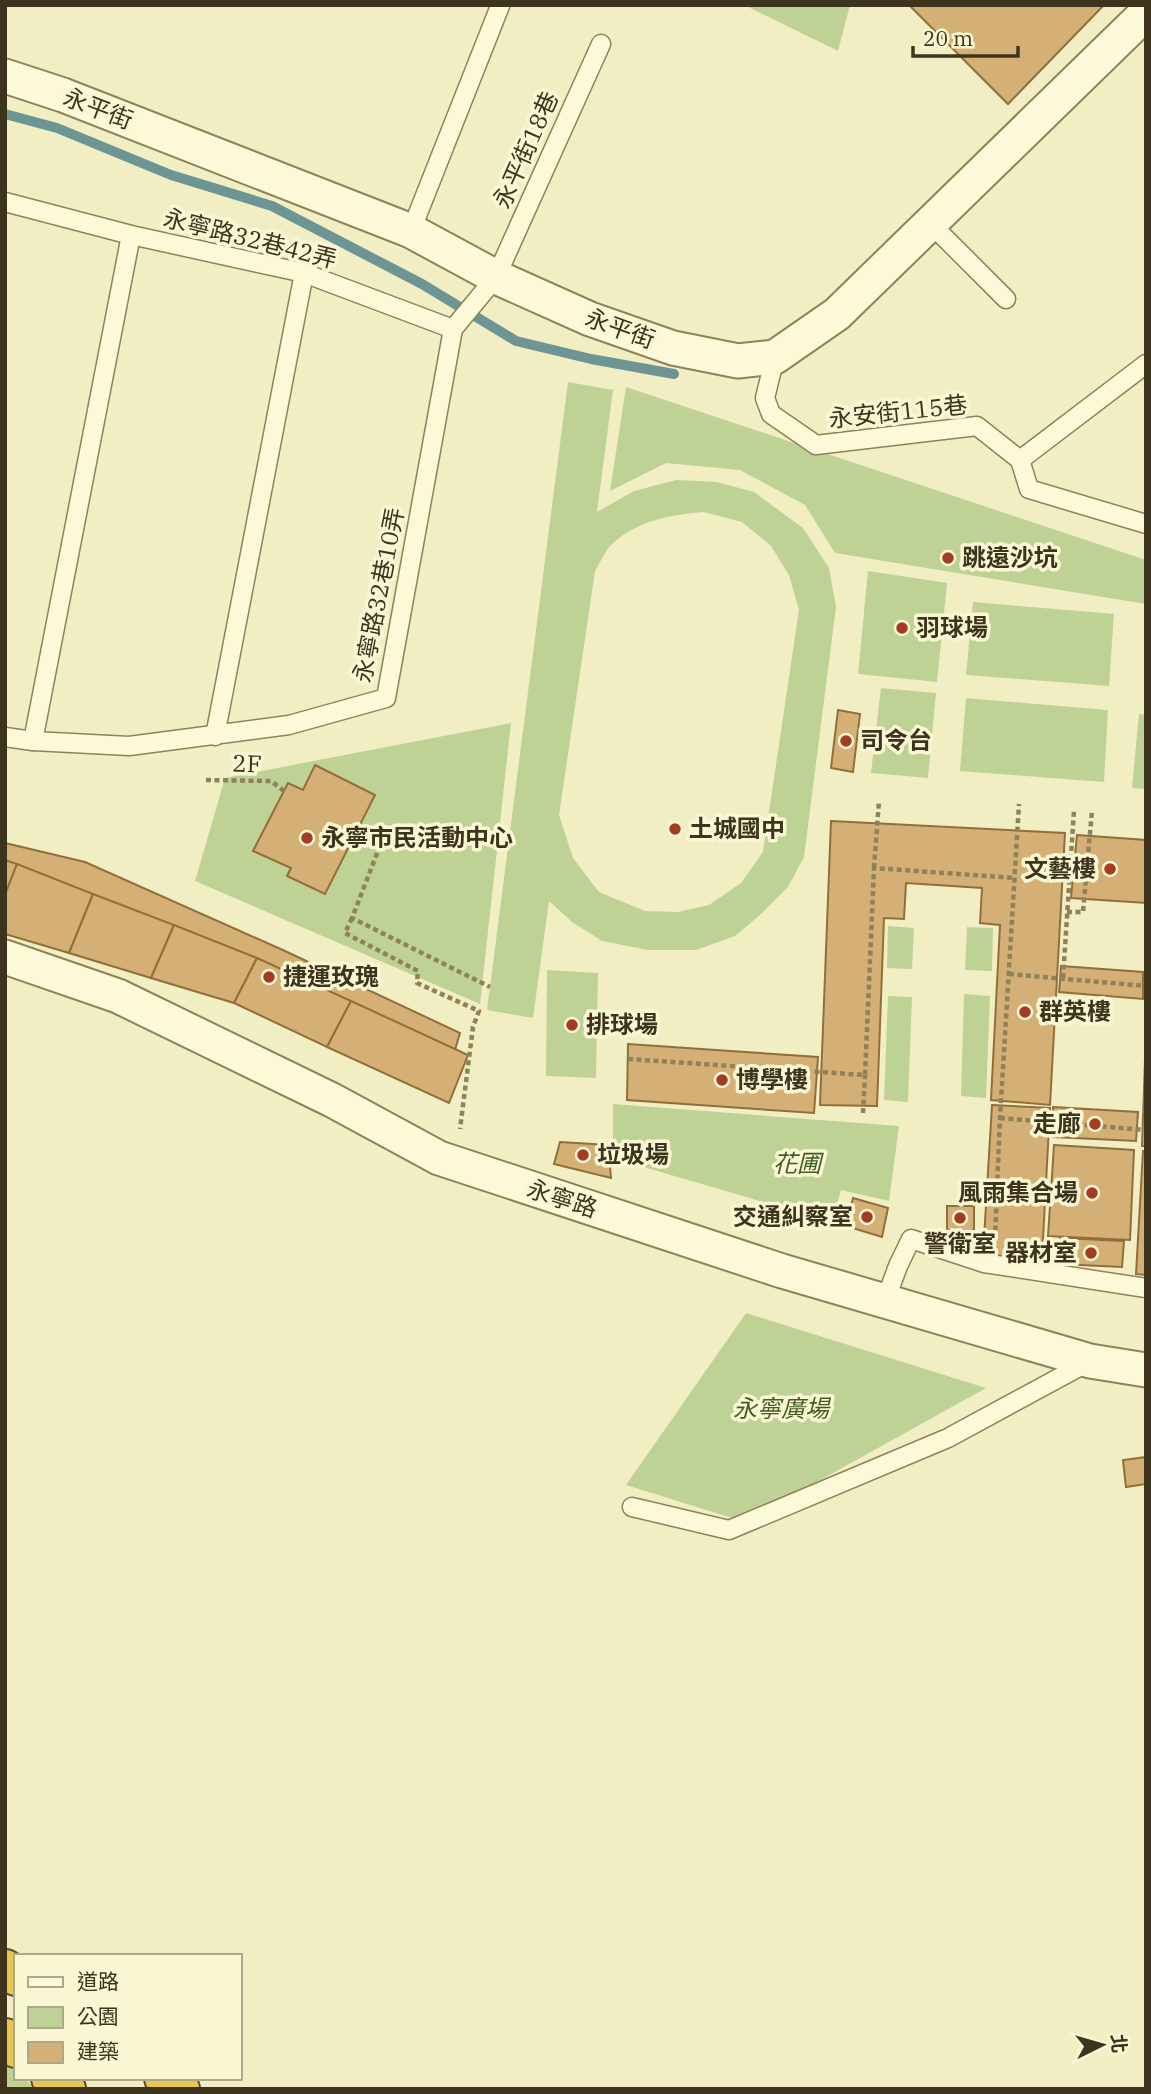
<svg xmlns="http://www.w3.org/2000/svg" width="1151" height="2094" font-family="'IBM Plex Serif','Noto Sans TC',serif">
  <rect width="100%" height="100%" fill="#f2eec4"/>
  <g fill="#bfd296" fill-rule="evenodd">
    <path d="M744 5H850L838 51Z"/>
    <path d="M568 382 613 390 597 512 634 491 676 480 717 482 754 492 803 528 829 568 836 607 804 857 788 887 761 914 735 936 696 950H648L602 941 572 922 549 901 533 1018 487 1010ZM704 512 742 522 771 546 789 575 799 610 763 852 741 883 709 905 678 912 645 911 599 892 573 858 559 815 595 571C600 563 605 551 612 544 639 520 670 515 704 512Z"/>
    <path d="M626 387 1146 560V604L835 553 805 505 740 470 666 463 610 491Z"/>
    <path d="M868 571 947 583 937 682 858 674Z"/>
    <path d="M973 602 1114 614 1109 686 966 675Z"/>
    <path d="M881 688 936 693 928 778 871 773Z"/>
    <path d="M966 698 1108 710 1104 782 960 771Z"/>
    <path d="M1139 714 1146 715V789L1132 788Z"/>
    <path d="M511 723 480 1004 195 881 225 778Z"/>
    <path d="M888 926 914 928 912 969 887 968Z"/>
    <path d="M967 927 993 928 992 971 965 970Z"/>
    <path d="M547 970 598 973 596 1078 546 1076Z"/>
    <path d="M964 994 990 996 986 1098 961 1096Z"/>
    <path d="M888 996 912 997 908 1102 884 1100Z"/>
    <path d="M613 1104 899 1126 889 1201 841 1190 832 1222 613 1158Z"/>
    <path d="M746 1313 986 1388 745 1522 626 1485Z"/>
    <path d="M5 2060 16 2070V2078H24L36 2089H5Z"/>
  </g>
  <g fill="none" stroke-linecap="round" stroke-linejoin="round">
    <path stroke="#6c9593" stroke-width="10" d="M5 114 57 128 171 175 272 206 422 284 516 341 591 359 674 374"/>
  </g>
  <g fill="#d4b076" stroke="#916f3b" stroke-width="2">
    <path d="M909 5H1104L1008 104Z"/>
    <path d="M838 710 860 714 853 772 831 768Z"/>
    <path d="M315 765 375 795 325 894 287 876 291 868 253 851 288 783 303 790Z"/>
    <path d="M831 821 1065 833 1050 1105 991 1100 1000 925 980 923 982 888 906 883 904 919 884 918 877 1106 820 1105Z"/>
    <path d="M1077 835 1146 840V903L1071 898Z"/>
    <path d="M5 843 85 862 285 951 460 1033 444 1087 270 1004 57 928 5 913Z"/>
    <path d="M5 860 17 864 5 895Z"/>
    <path d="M17 864 93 894 69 953 5 934V895Z"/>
    <path d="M93 894 174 925 151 978 69 953Z"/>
    <path d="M174 925 257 958 234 1003 151 978Z"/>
    <path d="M257 958 351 1001 327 1047 234 1003Z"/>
    <path d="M1061 966 1143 972V999L1059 992Z"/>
    <path d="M351 1001 468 1055 449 1103 327 1047Z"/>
    <path d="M1146 1031V1146H1142Z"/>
    <path d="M628 1044 818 1057 814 1113 627 1100Z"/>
    <path d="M992 1105 1050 1108 1042 1258 983 1255Z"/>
    <path d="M1053 1107 1138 1112 1136 1141 1053 1137Z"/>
    <path d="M560 1142 608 1145 611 1178 554 1164Z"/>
    <path d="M1054 1145 1134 1150 1130 1240 1048 1236Z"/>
    <path d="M1143 1151H1146V1275L1136 1274Z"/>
    <path d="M853 1198 888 1208 882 1237 846 1226Z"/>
    <rect x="947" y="1206" width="27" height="24"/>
    <path d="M1060 1238 1124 1241 1122 1267 1059 1264Z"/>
    <path d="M1146 1457V1484L1126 1487 1123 1460Z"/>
  </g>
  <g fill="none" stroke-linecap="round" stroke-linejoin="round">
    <defs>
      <g id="lane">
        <path d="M5 202 131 235 304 273 453 329 496 277 601 44"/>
        <path d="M930 223 1006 299"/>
        <path d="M411 231 500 6"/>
        <path d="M775 357 765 398 771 414 816 445 977 426 1020 460 1029 489 1146 524"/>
        <path d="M1020 460 1146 364"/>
        <path d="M215 736 304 273"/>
        <path d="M5 737 33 741 129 746 289 725 386 698 453 329"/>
        <path d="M33 741 131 235"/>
        <path d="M885 1301 898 1266 911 1239 984 1263 1146 1288"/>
        <path d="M632 1507 729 1530 948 1438 1090 1361"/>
      </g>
      <g id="street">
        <path d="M5 76 63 95 411 231 496 277 590 319 673 348 738 361 775 357 837 314 1146 13"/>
        <path d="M5 957 118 996 332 1100 439 1158 782 1271 1090 1361 1146 1370"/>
      </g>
      <g id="highway">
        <path d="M5 1969 16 1976"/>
        <path d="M5 2038 16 2048"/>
        <path d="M51 2078 66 2089"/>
        <path d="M164 2078 180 2089"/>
      </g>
    </defs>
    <use href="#lane" stroke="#8f8158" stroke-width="21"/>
    <use href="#street" stroke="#8f8158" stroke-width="37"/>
    <use href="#highway" stroke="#5d4d2d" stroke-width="42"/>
    <g stroke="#8f8158" stroke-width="4.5" stroke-dasharray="5 3.5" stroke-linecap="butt">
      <path d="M206 780 271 781 284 791"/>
      <path d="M360 825 383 838 352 918 490 987"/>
      <path d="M874 868 879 801"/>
      <path d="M1067 912H1083L1092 811"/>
      <path d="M352 918 345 933 418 971 417 983 479 1011 473 1027 460 1129"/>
      <path d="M1009 974 1146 986"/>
      <path d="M1063 978 1074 810"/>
      <path d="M628 1059 865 1075 874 868 1015 878"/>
      <path d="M863 1113 865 1075"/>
      <path d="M1000 1118 1146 1130"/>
      <path d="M995 1239 1000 1118 1019 804"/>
    </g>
    <use href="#lane" stroke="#fcf9d8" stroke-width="18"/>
    <use href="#street" stroke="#fcf9d8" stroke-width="33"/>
    <use href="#highway" stroke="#e9c44e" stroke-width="38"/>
  </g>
  <g fill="#a43c22" stroke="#f9f6d4" stroke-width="2.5">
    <circle cx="948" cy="558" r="7"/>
    <circle cx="902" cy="628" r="7"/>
    <circle cx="846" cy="741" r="7"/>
    <circle cx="675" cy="829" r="7"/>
    <circle cx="307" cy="838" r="7"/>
    <circle cx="1110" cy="869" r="7"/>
    <circle cx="269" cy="977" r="7"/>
    <circle cx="1025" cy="1012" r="7"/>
    <circle cx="572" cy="1025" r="7"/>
    <circle cx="722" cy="1080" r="7"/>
    <circle cx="1095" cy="1124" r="7"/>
    <circle cx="583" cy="1155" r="7"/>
    <circle cx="1092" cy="1193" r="7"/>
    <circle cx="867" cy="1217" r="7"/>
    <circle cx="960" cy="1218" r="7"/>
    <circle cx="1091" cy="1253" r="7"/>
  </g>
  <g text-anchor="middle" stroke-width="7" stroke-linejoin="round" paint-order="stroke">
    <g font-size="24" fill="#3e341e" stroke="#f9f6d4">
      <text transform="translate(98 109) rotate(21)" y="8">永平街</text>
      <text transform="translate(526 150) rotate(-66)" y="8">永平街18巷</text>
      <text transform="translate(250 239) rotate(14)" y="8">永寧路32巷42弄</text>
      <text transform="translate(620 329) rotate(20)" y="8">永平街</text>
      <text transform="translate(898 412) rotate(-6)" y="8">永安街115巷</text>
      <text transform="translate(379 595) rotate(-79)" y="8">永寧路32巷10弄</text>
      <text transform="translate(247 764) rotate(2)" y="8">2F</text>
      <text transform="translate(562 1199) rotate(18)" y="8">永寧路</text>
    </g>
    <g font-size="24" font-weight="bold" fill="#3e341e" stroke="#f9f6d4" text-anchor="start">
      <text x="962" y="566">跳遠沙坑</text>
      <text x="916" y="636">羽球場</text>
      <text x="860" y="749">司令台</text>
      <text x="689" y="837">土城國中</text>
      <text x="321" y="846">永寧市民活動中心</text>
      <text x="1096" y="877" text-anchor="end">文藝樓</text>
      <text x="283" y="985">捷運玫瑰</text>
      <text x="1039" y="1020">群英樓</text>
      <text x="586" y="1033">排球場</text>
      <text x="736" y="1088">博學樓</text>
      <text x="1081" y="1132" text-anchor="end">走廊</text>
      <text x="597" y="1163">垃圾場</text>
      <text x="1078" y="1201" text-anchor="end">風雨集合場</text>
      <text x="853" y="1225" text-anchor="end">交通糾察室</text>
      <text x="960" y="1252" text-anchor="middle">警衛室</text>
      <text x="1077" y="1261" text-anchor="end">器材室</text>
    </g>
    <g font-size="24" font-style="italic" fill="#425c22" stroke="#f9f6d4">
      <text x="797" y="1172">花圃</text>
      <text x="781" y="1417">永寧廣場</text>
    </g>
  </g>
  <rect width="1151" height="2094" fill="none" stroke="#3e341e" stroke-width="14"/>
  <rect x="14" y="1954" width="228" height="126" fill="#f9f6d4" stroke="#aea88b" stroke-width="2"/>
  <rect x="28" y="1977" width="35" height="10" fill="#fcf9d8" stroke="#aea88b" stroke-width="2"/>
  <text x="77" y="1989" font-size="21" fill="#3e341e">道路</text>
  <rect x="28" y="2007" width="35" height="21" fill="#bfd296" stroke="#aea88b" stroke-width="2"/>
  <text x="77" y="2024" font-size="21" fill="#3e341e">公園</text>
  <rect x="28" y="2042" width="35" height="21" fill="#d4b076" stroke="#aea88b" stroke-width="2"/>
  <text x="77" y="2059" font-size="21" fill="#3e341e">建築</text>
  <g transform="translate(1102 2045) rotate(85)" stroke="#f9f6d4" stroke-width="5" paint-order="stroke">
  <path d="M0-5L12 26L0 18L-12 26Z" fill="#3e341e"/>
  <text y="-10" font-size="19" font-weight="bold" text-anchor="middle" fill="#3e341e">北</text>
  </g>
  <path d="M913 46v10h105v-10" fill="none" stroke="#3e341e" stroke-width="3.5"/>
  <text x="923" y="46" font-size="21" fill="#3e341e" stroke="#f9f6d4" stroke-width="5" paint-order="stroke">20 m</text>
</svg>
